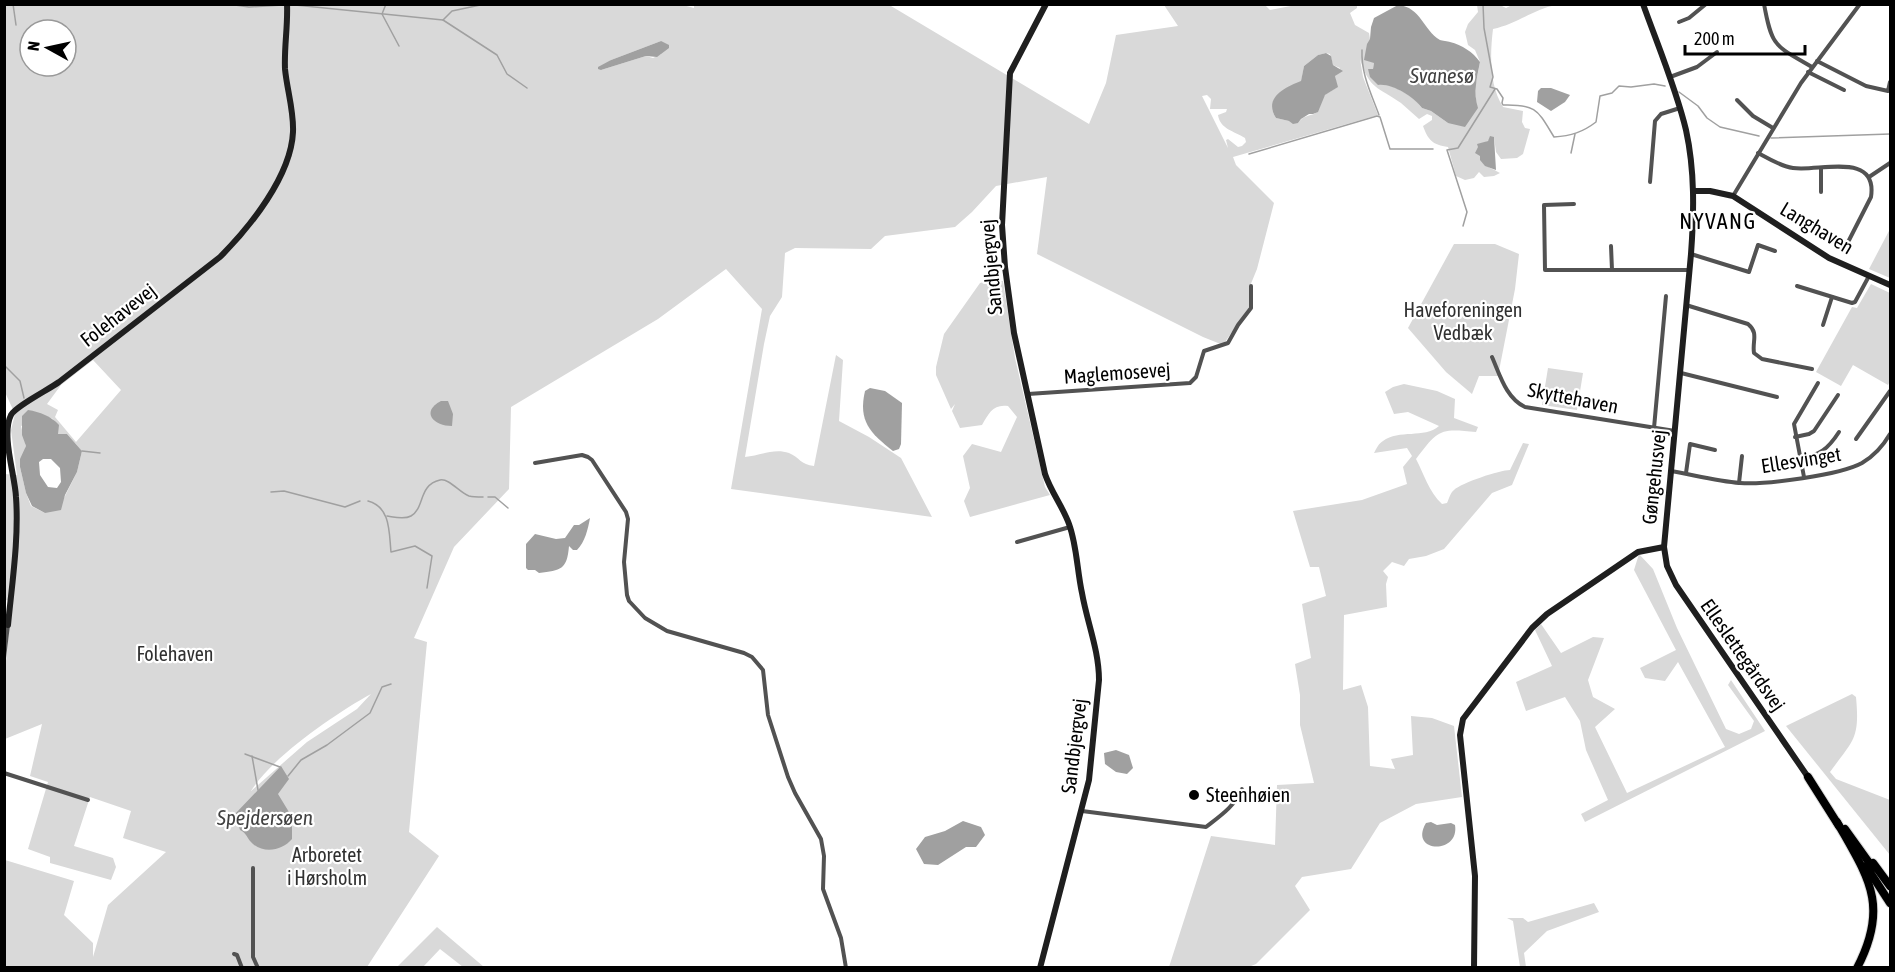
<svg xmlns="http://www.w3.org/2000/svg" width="1895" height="972" font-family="'Asap Condensed',sans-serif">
  <rect width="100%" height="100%" fill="#fff"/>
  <g fill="#d9d9d9" fill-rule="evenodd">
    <path d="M679 4 694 8V4L891 6 1089 124 1106 83 1116 35 1178 26 1164 5H1265L1270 10 1296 5H1357V8L1350 13 1355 25 1369 33 1374 63 1373 70 1368 69 1378 84C1392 83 1414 96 1422 108L1431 111 1448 123 1476 101V83L1480 62 1475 50 1468 45 1465 32 1468 24 1478 12 1477 5H1500L1506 8 1512 5H1556C1534 9 1517 24 1493 29 1490 54 1489 85 1503 107L1523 111 1522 122 1525 128 1530 129 1523 154 1517 158 1501 159 1496 152 1494 137 1478 147C1482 167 1484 164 1500 173L1494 176 1484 177 1479 172 1474 178 1465 180 1456 176 1448 147C1433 145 1428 140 1423 126L1432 120V116L1427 114 1419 119C1413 114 1407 108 1401 103 1378 87 1369 89 1360 59L1363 77 1378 115 1233 157 1236 165 1274 203 1257 269 1250 286 1249 307 1223 345 1203 337 1037 254 1047 177 996 186 972 212 955 227 885 236 871 249 795 248 785 253 782 297 770 316 764 344 745 457C760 456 773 448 789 453 799 457 801 465 814 466L836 355 843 360 839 421 869 437 901 458 932 517 731 489 762 309 726 269 658 319 511 407 509 489 454 547 414 638 427 642 409 832 439 856 367 967H5V860L74 881 64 915 93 943V957L108 905 166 852 123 838 131 811 90 797 74 846 113 858 116 867 111 880 50 863V857L28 849 48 782 30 776 42 724 5 739V671L12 601 5 600V474L17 475 11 430 15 414 4 390 5 5ZM30 30H66V66H30ZM661 41V54L653 58 646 56 601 70 611 60ZM1326 53 1330 54 1333 65 1340 68 1335 76 1337 87C1334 90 1328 92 1324 96 1320 101 1321 111 1314 114 1308 116 1303 116 1298 123L1276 118C1263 98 1286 89 1301 82L1304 66 1318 55ZM1207 95 1211 99 1210 109H1227L1226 112 1218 115C1220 129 1234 131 1245 138L1246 142 1242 146 1238 147 1228 139 1226 140 1228 148 1202 96ZM93 360 121 390 76 442 55 417 58 410 47 404 61 385ZM46 416 53 419 57 435 67 434 82 451 77 472 63 500 45 513 31 506 26 493 20 467 26 446 21 426ZM371 694 357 709 307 742 251 791C271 758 336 713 371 694Z"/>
    <path d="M1890 229V278L1869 269Z"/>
    <path d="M1454 244H1495L1519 254 1515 289 1498 376H1479L1472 394 1446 372 1408 328Z"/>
    <path d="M987 281H1003L1015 358 1045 487 1050 495 970 517 964 501 970 488 963 456 972 444 1001 452 1017 417 1008 406C993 404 989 413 982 425L960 428 952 411 955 404 951 409 936 375V367L944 334 980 283Z"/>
    <path d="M1871 284 1890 293V381L1888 385 1853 365 1841 386 1816 372 1852 307 1857 308Z"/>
    <path d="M1548 368 1583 373 1577 410 1542 405Z"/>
    <path d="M1404 384 1437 391 1455 399 1454 418 1478 427 1476 432C1439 428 1438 430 1416 459 1424 474 1429 492 1442 504L1447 503C1449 499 1450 493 1454 490 1461 483 1500 470 1510 470L1523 443 1529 444 1512 485 1492 493 1444 549 1426 556 1409 559 1404 566 1392 562 1383 571 1388 577 1386 584 1387 607 1344 615 1343 690 1361 685 1368 707 1370 766 1395 769 1391 759 1413 755 1411 716 1432 718 1454 726 1462 797 1416 804 1380 823 1351 869 1302 877 1295 886 1310 910 1256 964 1246 968 1169 967 1211 836 1275 845 1277 785 1314 783 1300 725V695L1295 664 1311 658 1302 604 1326 596 1319 567H1310L1293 511 1362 500 1407 484 1403 467 1412 456 1407 448 1374 453C1376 449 1379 443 1383 441 1399 429 1424 439 1439 426L1408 412 1394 414 1385 392 1393 387Z"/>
    <path d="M1639 554 1653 569 1677 628 1726 729 1739 734 1751 729 1754 721 1728 685 1731 680 1765 731 1585 822 1581 814 1608 800 1586 750 1580 721 1565 697 1526 711 1516 682 1552 666 1535 630 1541 624 1561 653 1593 637 1604 638 1588 680 1593 697 1615 709 1595 727 1627 793 1725 747 1678 662 1665 681 1645 678 1640 668 1676 650 1634 570Z"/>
    <path d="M1852 694 1856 697C1860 740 1853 740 1830 772L1836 779 1890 800V855L1786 726Z"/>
    <path d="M1594 903 1599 912 1547 931 1524 953 1526 967H1520L1513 921 1507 918H1523L1528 922Z"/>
    <path d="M437 927 484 967H463L440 949 423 967H397Z"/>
  </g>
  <g fill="#a0a0a0" fill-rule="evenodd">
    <path d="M1398 5C1421 7 1423 30 1440 40 1442 41 1448 41 1450 42 1462 45 1473 52 1480 62 1477 77 1473 93 1478 108L1465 127 1448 123 1431 111 1422 108C1414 97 1392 83 1378 85L1370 77 1368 69H1373L1374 63 1364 60 1367 44 1370 39 1371 27 1374 18Z"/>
    <path d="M661 41 669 45V48L657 57 646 56 601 70 598 69V67L611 60Z"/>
    <path d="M1326 53 1331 56 1333 65 1343 71 1335 76 1338 87 1325 95 1318 112 1313 114H1309L1301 119 1298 123 1293 124 1289 121 1276 118C1263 98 1285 87 1301 81L1304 66 1318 55Z"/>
    <path d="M1541 88H1551L1570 95 1565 102 1551 111 1537 102 1538 91Z"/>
    <path d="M1490 136 1494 137 1496 170 1485 166 1480 160V156L1475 153 1478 147 1477 144 1488 141Z"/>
    <path d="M870 388 885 391 902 403 901 444 899 449 893 451C870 433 858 421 865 391Z"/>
    <path d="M441 401H448L453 414 452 426C434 426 420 412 441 401Z"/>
    <path d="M28 410C40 412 51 416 59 425L58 434H67L82 451 77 472 65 495 61 510 45 513 32 506 26 493 20 467V459L26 446 22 435V416ZM43 459H51L60 468 61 482 57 488 48 487 40 475 39 462Z"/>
    <path d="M590 518C588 529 585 542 577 550H573L569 546C567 570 561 570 539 573L535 570H528L526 568V544L535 534 556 539 565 538 574 525H579Z"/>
    <path d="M1116 750 1129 755 1133 768 1127 774 1116 772 1105 764 1104 753Z"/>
    <path d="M281 766 289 779 278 794 292 817V839C283 850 265 854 253 844 247 839 247 833 240 830L235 814Z"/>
    <path d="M963 821 981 827 985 835 976 847H966L938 865 924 864 916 849 925 837 945 831Z"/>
    <path d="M1431 822 1437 825 1451 823 1455 825C1460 855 1408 853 1426 823Z"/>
  </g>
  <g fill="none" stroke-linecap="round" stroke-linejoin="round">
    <g stroke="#a0a0a0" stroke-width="1.5">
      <path d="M13 4 16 25"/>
      <path d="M228 4 249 7 283 5"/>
      <path d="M386 4 382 14 399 46"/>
      <path d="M1483 4 1484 28 1493 77 1490 87 1497 89 1503 98 1502 103 1503 105C1537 104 1538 111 1554 137 1571 136 1583 132 1596 122L1600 96 1612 93 1619 86 1631 87 1654 84 1665 86"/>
      <path d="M295 5 443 20 497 55 507 74 527 88"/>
      <path d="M443 20 452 11 485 4"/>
      <path d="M1362 50C1361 74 1371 93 1379 115"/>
      <path d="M1679 92 1698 106 1707 118 1720 127 1759 136"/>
      <path d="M1771 138 1890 134"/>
      <path d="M1571 153 1575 134"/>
      <path d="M1249 154 1377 116 1380 117 1390 149H1433"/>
      <path d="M1463 226 1467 212 1447 150 1458 148 1495 89"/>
      <path d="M4 365 20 381 24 398"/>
      <path d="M82 451 100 453"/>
      <path d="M271 492 284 491 345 507 360 501"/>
      <path d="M488 497H495L508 508"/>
      <path d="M368 501C391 507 389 533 391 552L415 546 432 556 427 588"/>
      <path d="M387 516C394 517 404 520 411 516 425 508 418 485 440 480 449 478 460 493 469 496 473 497 479 497 483 497"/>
      <path d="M245 754 280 767"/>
      <path d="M252 756 258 790"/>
      <path d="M288 776 301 760 327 745 370 713 382 687 391 684"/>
    </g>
    <defs>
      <g id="highway">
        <path d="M1808 777 1839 826"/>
        <path d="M1837 822C1868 877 1890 905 1857 968"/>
        <path d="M1845 829 1873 868"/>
        <path d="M1873 863 1890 886"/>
        <path d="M1866 866 1890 903"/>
      </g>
    </defs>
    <use href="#highway" stroke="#dbdbdb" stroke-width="10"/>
    <g stroke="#525252" stroke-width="4">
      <path d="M1764 4C1772 48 1775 45 1812 67"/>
      <path d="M1679 22 1689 18 1706 4"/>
      <path d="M1817 61 1866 86 1888 91 1890 82"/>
      <path d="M1808 72 1844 90"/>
      <path d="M1670 77 1697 67 1717 52"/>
      <path d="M1737 100 1753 116 1773 128"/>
      <path d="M1758 153C1769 159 1780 166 1793 168 1819 172 1878 151 1871 197L1844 250"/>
      <path d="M1821 168V192"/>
      <path d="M1869 177 1890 163"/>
      <path d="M1650 182 1655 121 1661 114 1680 108"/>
      <path d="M1733 196 1801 83 1860 4"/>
      <path d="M1574 204 1544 205 1545 270H1689"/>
      <path d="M1611 246 1612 270"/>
      <path d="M1691 254 1749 272 1758 245 1775 251"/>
      <path d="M1797 286 1852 303 1855 302 1869 276"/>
      <path d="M1686 305 1748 324C1759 333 1752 341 1754 353L1762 359 1812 369"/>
      <path d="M1823 325 1832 297"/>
      <path d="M1492 357C1500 375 1506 398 1525 407L1675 431"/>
      <path d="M1681 373 1777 397"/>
      <path d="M1028 394 1190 383 1196 377 1204 351 1228 343 1238 325 1251 308V286"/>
      <path d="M1654 428 1666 296"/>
      <path d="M1795 437 1809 434 1814 431 1838 395"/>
      <path d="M1856 439 1890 391"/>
      <path d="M1800 459C1820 455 1828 449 1839 432"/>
      <path d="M535 463 582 455 588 457 592 460 626 512 628 519 624 562 627 595 629 601 645 618 667 631 744 653 752 657 763 670 768 715 788 777 795 793 821 839 824 856 823 889 841 938 846 968"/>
      <path d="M1671 471C1694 475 1717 481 1740 483 1766 485 1840 475 1862 463 1874 456 1883 446 1890 434"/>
      <path d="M1686 473 1690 444 1715 450"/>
      <path d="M1804 477 1794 424 1818 383"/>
      <path d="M1739 483 1742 456"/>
      <path d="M1017 542 1070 527"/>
      <path d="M4 658 8 625"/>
      <path d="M4 773 88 800"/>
      <path d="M1082 811 1206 827C1220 816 1235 806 1242 789"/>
      <path d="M253 868V957L258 968"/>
      <path d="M234 954 237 955 242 968"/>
    </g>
    <g stroke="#1f1f1f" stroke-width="6">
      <path d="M1693 191H1710L1733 196 1829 258 1890 285"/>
      <path d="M1664 547 1667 566 1676 585 1808 777"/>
      <path d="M8 625C12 583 19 539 16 497 15 475 1 435 11 415 16 406 48 390 59 382L220 257C250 227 291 176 293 132 294 111 287 90 285 69 284 47 288 26 287 4"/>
      <path d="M1040 968 1089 780 1099 680C1099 650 1087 622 1082 593 1077 570 1077 546 1069 524 1063 507 1051 492 1045 474L1014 333 1005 267 1002 225 1010 73 1046 4"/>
      <path d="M1474 968 1475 876 1460 735 1463 719 1532 628 1547 614 1638 552 1664 547 1691 254C1694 213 1695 171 1686 130 1676 88 1658 46 1643 4"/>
    </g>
    <use href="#highway" stroke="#000" stroke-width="8"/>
  </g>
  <circle fill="#000" stroke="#fff" stroke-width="2" cx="1194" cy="795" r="6"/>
  <g text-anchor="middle" stroke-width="4.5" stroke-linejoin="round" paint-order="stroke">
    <g font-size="20" fill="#000" stroke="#fff">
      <text transform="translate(1817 228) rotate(31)" y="7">Langhaven</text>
      <text transform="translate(991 267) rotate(-95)" y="7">Sandbjergvej</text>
      <text transform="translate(118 315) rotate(-38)" y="7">Folehavevej</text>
      <text transform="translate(1117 373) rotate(-4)" y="7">Maglemosevej</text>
      <text transform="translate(1573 398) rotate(11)" y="7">Skyttehaven</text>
      <text transform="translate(1801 460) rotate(-9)" y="7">Ellesvinget</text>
      <text transform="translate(1654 477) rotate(-84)" y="7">Gøngehusvej</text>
      <text transform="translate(1743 655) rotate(55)" y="7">Elleslettegårdsvej</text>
      <text transform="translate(1074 746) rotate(-83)" y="7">Sandbjergvej</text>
    </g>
    <g font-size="20" fill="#303030" stroke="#fff">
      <text x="1463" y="317">Haveforeningen<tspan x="1463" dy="23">Vedbæk</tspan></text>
      <text x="175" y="661">Folehaven</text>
      <text x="327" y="862">Arboretet<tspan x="327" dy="23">i Hørsholm</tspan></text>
    </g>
    <g font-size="20" fill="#000" stroke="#fff" text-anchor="start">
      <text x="1206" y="802">Steenhøien</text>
    </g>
    <g font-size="21" font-style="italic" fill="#414141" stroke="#fff">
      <text x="1442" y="83">Svanesø</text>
      <text x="265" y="825">Spejdersøen</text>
    </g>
    <g font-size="22" letter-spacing="1.5" fill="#000" stroke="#fff">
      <text x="1718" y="229">NYVANG</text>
    </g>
  </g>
  <rect width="1895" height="972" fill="none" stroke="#000000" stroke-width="12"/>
  <g transform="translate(48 48) rotate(278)"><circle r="28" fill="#ffffff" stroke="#999999" stroke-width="1.5"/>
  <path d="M0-4.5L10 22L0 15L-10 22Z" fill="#000000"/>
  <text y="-9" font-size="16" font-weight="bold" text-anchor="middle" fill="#000000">N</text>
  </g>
  <path d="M1685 45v9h120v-9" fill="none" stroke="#000000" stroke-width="3"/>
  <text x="1694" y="45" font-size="18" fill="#000000" stroke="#ffffff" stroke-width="4.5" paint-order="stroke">200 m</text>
</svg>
